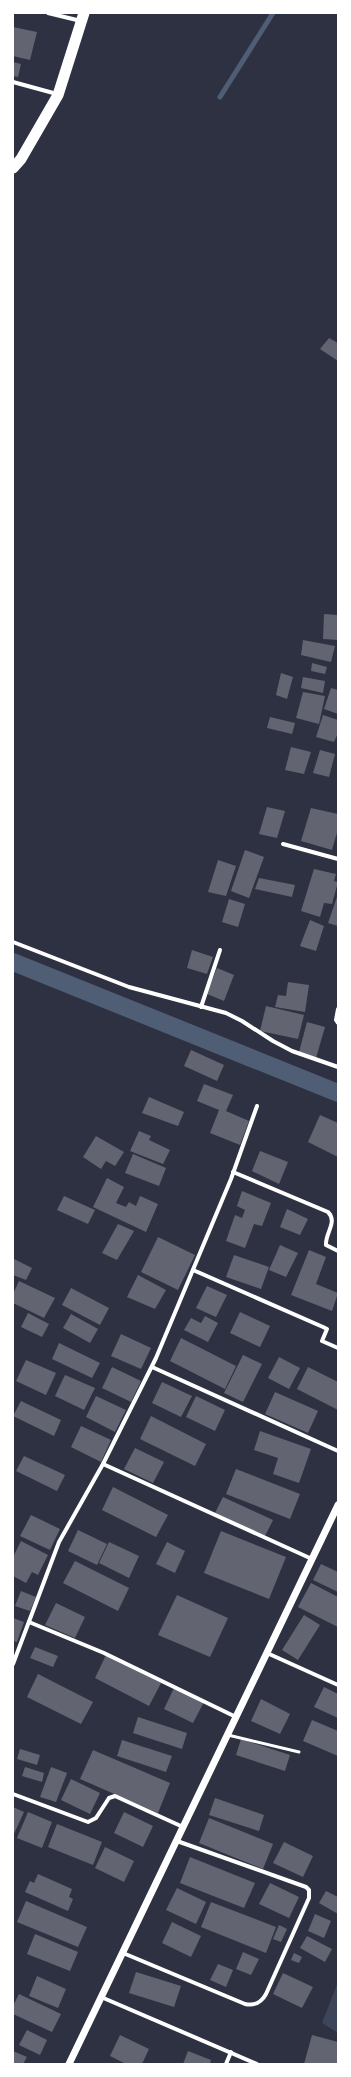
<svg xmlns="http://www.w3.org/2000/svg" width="351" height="2077" font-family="Mulish,sans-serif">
  <rect width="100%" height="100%" fill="#2d3142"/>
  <path fill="#3c4559" d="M338 1982V2033L322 2023Z"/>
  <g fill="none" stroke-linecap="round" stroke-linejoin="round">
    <path stroke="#4f5d75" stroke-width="5" d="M220 97 273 13"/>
    <path stroke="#4f5d75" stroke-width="18" d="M13 962 338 1093"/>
  </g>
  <g fill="#626471">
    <path d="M13 27 37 32 30 60 13 56Z"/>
    <path d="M13 62 21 64 18 77 13 76Z"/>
    <path d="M329 338 338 343V361L320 349Z"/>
    <path d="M324 614 338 615V640L323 639Z"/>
    <path d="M303 640 335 646 331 662 301 655Z"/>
    <path d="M312 663 327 667 325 674 311 671Z"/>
    <path d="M281 673 293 677 287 699 276 695Z"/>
    <path d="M303 677 325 681 323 693 301 688Z"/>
    <path d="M331 688 338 690V714L324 709Z"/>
    <path d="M303 692 325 696 319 724 296 718Z"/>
    <path d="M323 715 338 720V733L334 742 316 737Z"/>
    <path d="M270 717 295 723 292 734 267 728Z"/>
    <path d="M291 747 311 752 304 774 285 770Z"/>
    <path d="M320 750 335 754 329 777 313 773Z"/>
    <path d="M267 807 285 811 277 838 259 834Z"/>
    <path d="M311 808 338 814V829L332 850 301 841Z"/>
    <path d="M245 850 264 857 249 898 231 891Z"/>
    <path d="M218 860 236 866 226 896 208 892Z"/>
    <path d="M314 869 336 874 334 881 338 882 332 904 324 903 320 917 301 911Z"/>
    <path d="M259 878 295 885 292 897 255 889Z"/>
    <path d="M338 894V926L328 923Z"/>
    <path d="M229 899 245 904 238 927 222 922Z"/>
    <path d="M310 920 324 926 316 951 300 946Z"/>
    <path d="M192 950 213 957 207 974 187 968Z"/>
    <path d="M217 968 234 975 224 1001 207 994Z"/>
    <path d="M288 982 309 985 305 1012 275 1007 278 995 286 996Z"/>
    <path d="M266 1006 304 1015 298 1039 260 1031Z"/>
    <path d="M307 1022 325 1027 316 1058 299 1052Z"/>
    <path d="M191 1050 224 1065 217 1081 184 1066Z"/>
    <path d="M204 1084 233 1095 226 1111 249 1121 240 1145 210 1133 219 1110 197 1101Z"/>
    <path d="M149 1097 184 1112 178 1126 142 1113Z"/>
    <path d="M320 1115 338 1123V1157L308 1142Z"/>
    <path d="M139 1131 151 1136 149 1140 170 1150 163 1164 130 1151Z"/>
    <path d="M96 1136 124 1152 115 1166 106 1161 101 1169 83 1157Z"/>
    <path d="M260 1151 288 1162 279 1184 252 1171Z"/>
    <path d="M133 1154 166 1168 159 1186 125 1173Z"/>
    <path d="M107 1178 124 1187 116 1203 126 1207 129 1202 136 1206 140 1196 158 1204 146 1232 93 1207Z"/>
    <path d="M242 1191 271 1203 262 1226 254 1224 245 1248 226 1241 235 1215 242 1218 245 1210 237 1206Z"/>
    <path d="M64 1196 95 1210 88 1224 57 1210Z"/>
    <path d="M287 1209 308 1219 300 1235 280 1227Z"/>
    <path d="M118 1224 134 1231 117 1260 102 1253Z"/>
    <path d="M158 1237 195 1255 178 1290 141 1272Z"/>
    <path d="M280 1245 298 1253 286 1277 269 1270Z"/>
    <path d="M309 1250 326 1257 316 1284 338 1293 332 1311 291 1295Z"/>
    <path d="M234 1255 269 1267 261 1289 226 1277Z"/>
    <path d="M14 1259 32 1268 26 1280 13 1275Z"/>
    <path d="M138 1275 166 1290 155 1309 127 1297Z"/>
    <path d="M19 1281 55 1298 44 1318 13 1303V1294Z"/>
    <path d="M207 1286 227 1295 216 1317 196 1308Z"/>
    <path d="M71 1288 109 1308 100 1325 62 1305Z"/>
    <path d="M240 1312 270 1326 260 1347 230 1333Z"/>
    <path d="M28 1313 49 1324 42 1337 21 1327Z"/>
    <path d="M71 1314 98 1329 90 1343 63 1328Z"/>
    <path d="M205 1316 218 1323 208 1342 184 1330 191 1318 201 1323Z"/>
    <path d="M121 1334 151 1348 141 1369 111 1356Z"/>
    <path d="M181 1338 236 1366 225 1389 170 1361Z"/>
    <path d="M59 1343 100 1363 92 1378 52 1359Z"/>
    <path d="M243 1355 262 1364 243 1402 224 1393Z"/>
    <path d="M279 1357 300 1368 289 1389 268 1378Z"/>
    <path d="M26 1360 56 1373 46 1395 16 1381Z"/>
    <path d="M112 1367 141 1381 131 1402 102 1388Z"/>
    <path d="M308 1367 338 1382V1410L297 1389Z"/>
    <path d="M65 1375 95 1388 84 1410 55 1396Z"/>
    <path d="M162 1382 192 1396 181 1417 152 1403Z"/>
    <path d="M275 1392 318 1411 308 1433 265 1414Z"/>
    <path d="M96 1396 126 1410 115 1432 86 1417Z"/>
    <path d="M196 1396 225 1410 215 1431 186 1417Z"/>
    <path d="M21 1401 61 1420 54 1436 13 1416Z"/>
    <path d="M151 1416 206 1444 195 1466 140 1439Z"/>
    <path d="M81 1426 111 1440 101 1462 71 1447Z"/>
    <path d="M260 1431 311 1449 299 1483 273 1474 278 1458 254 1450Z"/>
    <path d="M135 1448 164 1462 153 1483 124 1469Z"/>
    <path d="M24 1456 65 1475 57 1491 16 1471Z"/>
    <path d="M236 1469 300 1494 290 1519 226 1494Z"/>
    <path d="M113 1487 168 1515 156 1537 102 1510Z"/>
    <path d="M223 1497 273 1520 265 1536 215 1513Z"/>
    <path d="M31 1515 60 1529 50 1550 20 1536Z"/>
    <path d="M78 1530 107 1544 97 1565 68 1551Z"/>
    <path d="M221 1531 286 1557 269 1599 204 1573Z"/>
    <path d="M21 1541 48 1555 38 1575 32 1572 26 1583 13 1576V1557Z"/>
    <path d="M109 1542 139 1556 129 1578 99 1563Z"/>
    <path d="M167 1542 185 1551 175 1573 156 1564Z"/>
    <path d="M75 1561 129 1588 118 1611 63 1583Z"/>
    <path d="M321 1564 338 1572V1592L313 1580Z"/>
    <path d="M311 1583 338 1597V1627L298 1607Z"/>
    <path d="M21 1591 36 1597 30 1611 15 1606Z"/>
    <path d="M177 1595 228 1618 210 1657 158 1635Z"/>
    <path d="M56 1603 85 1617 75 1638 45 1625Z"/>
    <path d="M304 1615 320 1625 298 1660 282 1650Z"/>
    <path d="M13 1618 24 1622 17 1642 13 1641Z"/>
    <path d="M35 1647 58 1656 53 1667 30 1658Z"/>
    <path d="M106 1655 161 1683 149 1706 95 1678Z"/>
    <path d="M38 1674 93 1702 81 1724 27 1697Z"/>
    <path d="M324 1687 338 1694V1718L314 1707Z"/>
    <path d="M174 1688 204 1702 193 1723 164 1709Z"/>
    <path d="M261 1699 290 1714 280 1734 251 1721Z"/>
    <path d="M138 1717 187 1733 182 1749 133 1733Z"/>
    <path d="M312 1720 338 1731V1756L303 1741Z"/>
    <path d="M241 1739 290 1755 285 1771 236 1755Z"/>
    <path d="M122 1740 172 1756 166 1772 117 1756Z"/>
    <path d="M20 1749 40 1755 37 1765 17 1759Z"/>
    <path d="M93 1750 170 1783 158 1813 80 1779Z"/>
    <path d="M25 1767 44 1773 42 1782 22 1776Z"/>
    <path d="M51 1767 67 1773 56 1802 40 1797Z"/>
    <path d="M71 1779 100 1793 90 1814 61 1800Z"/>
    <path d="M215 1798 264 1815 259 1831 209 1815Z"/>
    <path d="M13 1807 24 1812 13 1836Z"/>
    <path d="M28 1812 52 1822 42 1848 17 1838Z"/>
    <path d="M124 1812 153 1826 143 1847 114 1833Z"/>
    <path d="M209 1818 273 1844 263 1869 199 1843Z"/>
    <path d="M57 1824 102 1842 93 1865 48 1847Z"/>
    <path d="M284 1842 313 1856 303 1877 273 1863Z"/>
    <path d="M105 1847 134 1861 124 1882 95 1868Z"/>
    <path d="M190 1857 255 1883 244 1908 180 1883Z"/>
    <path d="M38 1874 72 1889 69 1897 73 1899 68 1911 25 1892 30 1881 34 1883Z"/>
    <path d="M270 1883 299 1897 289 1918 259 1904Z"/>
    <path d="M177 1888 206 1902 196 1924 166 1910Z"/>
    <path d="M326 1891 338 1897V1914L319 1903Z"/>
    <path d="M26 1901 87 1927 78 1947 17 1922Z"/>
    <path d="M211 1902 276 1927 266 1953 201 1927Z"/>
    <path d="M315 1914 331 1921 324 1938 308 1931Z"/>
    <path d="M172 1922 201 1936 191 1957 162 1943Z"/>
    <path d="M279 1925 287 1929 281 1942 273 1939Z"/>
    <path d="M35 1934 78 1952 70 1971 27 1954Z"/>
    <path d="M307 1936 332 1949 325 1962 300 1948Z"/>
    <path d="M243 1952 259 1959 251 1975 236 1969Z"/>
    <path d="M294 1953 302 1957 299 1963 291 1960Z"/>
    <path d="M218 1964 233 1970 226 1987 210 1980Z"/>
    <path d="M136 1972 181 1986 174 2007 129 1993Z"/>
    <path d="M283 1973 313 1987 302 2008 273 1994Z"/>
    <path d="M37 1976 66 1989 58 2008 29 1996Z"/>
    <path d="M19 1994 61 2014 52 2032 13 2014V2006Z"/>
    <path d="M27 2030 47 2040 40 2055 19 2045Z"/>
    <path d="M120 2035 149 2049 142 2064H126L110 2056Z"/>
    <path d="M312 2035 338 2042V2064H304Z"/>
    <path d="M13 2051 27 2057 23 2064H13Z"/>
    <path d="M188 2051 211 2060 210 2064H183Z"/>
  </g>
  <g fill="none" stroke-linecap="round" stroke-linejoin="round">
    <path stroke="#fff" stroke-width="3" d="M228 1735 299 1752"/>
    <g stroke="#fff" stroke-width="4">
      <path d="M48 13 81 21"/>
      <path d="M13 82 57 94"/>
      <path d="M283 844 338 859"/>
      <path d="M13 942 129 987 226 1013 242 1021 273 1041 292 1051 338 1067"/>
      <path d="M201 1007 220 950"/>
      <path d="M338 1009 336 1020 338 1023"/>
      <path d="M233 1172 328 1212C338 1222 325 1233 326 1245L338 1251"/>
      <path d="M193 1270 323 1327 327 1329 322 1341 338 1348"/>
      <path d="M152 1367 338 1451"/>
      <path d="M103 1464 312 1559"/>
      <path d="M29 1622 104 1653 236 1717"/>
      <path d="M267 1653 338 1685"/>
      <path d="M13 1664 59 1542 103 1464 156 1358 231 1179 257 1106"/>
      <path d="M13 1794 88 1822 96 1818 109 1798 115 1796 183 1827"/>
      <path d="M123 1953 245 2004C255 2006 261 2003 266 1994L309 1898V1890L306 1887 177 1841"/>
      <path d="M101 1997 257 2064"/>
      <path d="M226 2064 231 2052"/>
    </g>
    <path stroke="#fff" stroke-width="7" d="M69 2064 338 1505"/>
    <path stroke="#fff" stroke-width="11" d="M13 168 21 159 58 95 84 13"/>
  </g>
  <rect width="351" height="2077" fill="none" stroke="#ffffff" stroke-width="28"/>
</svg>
